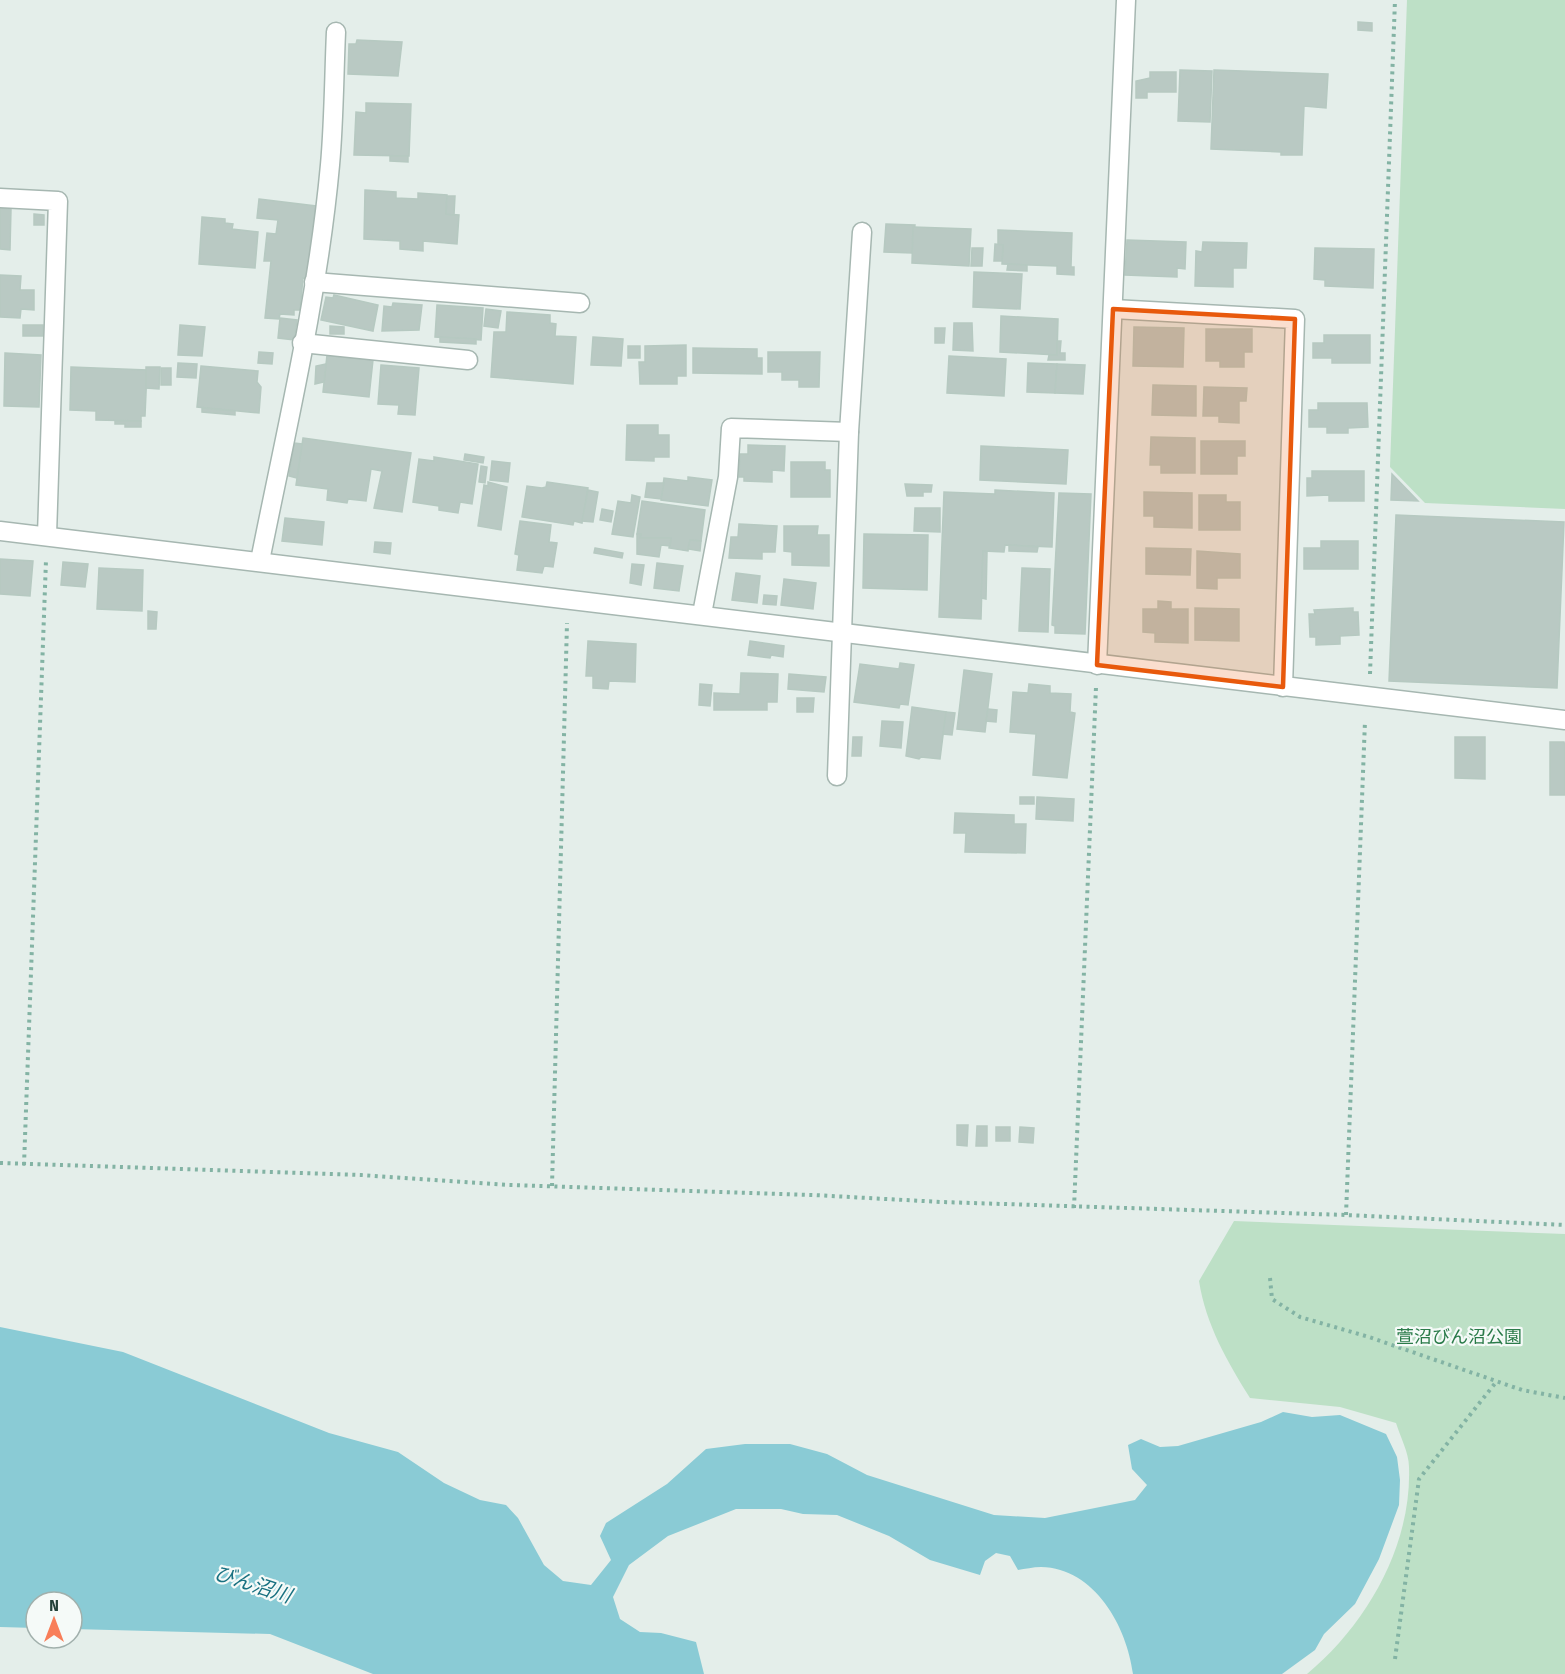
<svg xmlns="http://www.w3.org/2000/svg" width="1565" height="1674" font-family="'Fira Sans Condensed','Noto Sans JP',sans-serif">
  <rect width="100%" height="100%" fill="#e4eeea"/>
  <g fill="#bde0c6">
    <path d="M1407 0H1565V509L1425 503 1390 467Z"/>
    <path d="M1234 1221 1565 1234V1674H1307C1366 1625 1412 1546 1409 1467 1409 1453 1400 1436 1396 1423L1340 1407 1250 1398C1227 1361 1206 1325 1199 1281Z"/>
  </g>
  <path fill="#8acbd5" d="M0 1327 123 1352 329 1433 398 1452 444 1483 480 1500 506 1505 518 1518 544 1565 563 1581 591 1585 611 1560 600 1536 606 1523 667 1484 706 1449 745 1444H790L827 1454 867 1475 994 1515 1045 1518 1135 1500 1147 1485 1132 1469 1128 1445 1141 1439 1160 1447 1178 1446 1261 1422 1283 1412 1312 1417 1340 1415 1386 1434 1397 1457 1400 1480 1399 1505 1379 1559 1355 1604 1324 1634 1315 1650 1282 1674H1133C1127 1627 1095 1568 1041 1567 1033 1567 1025 1569 1018 1570L1010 1556 996 1553 985 1561 980 1575 930 1560 889 1536 837 1515 803 1514 781 1509H736L668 1536 629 1565 613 1597 620 1619 640 1632 661 1633 696 1642 704 1674H373L270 1634 72 1629V1602H36V1628L0 1627Z"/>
  <g fill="#b9c9c3" stroke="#b6c9c1" stroke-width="1.5">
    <path d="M1358 22 1372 23V31L1358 30Z"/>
    <path d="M357 40 402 42 398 76 348 74 349 44H356Z"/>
    <path d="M1180 70 1212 71 1210 122 1178 121Z"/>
    <path d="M1214 70 1328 74 1326 108 1304 106 1302 155H1281V152L1211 149Z"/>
    <path d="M1150 72H1176V92H1147V98H1136V81L1150 78Z"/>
    <path d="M366 103 411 104 409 156 354 155 356 112 366 113Z"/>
    <path d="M390 156H408V162L390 161Z"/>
    <path d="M365 190 396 192V198L418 199V193L447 195 446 214 459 215 457 244 423 241V251L400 249V241L364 239Z"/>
    <path d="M447 196H455L454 215 446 214Z"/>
    <path d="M259 199 316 206 308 279 303 278 300 310H294V315L280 314 279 319 265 318 271 261H264L267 233 276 234 278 220 257 218Z"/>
    <path d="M0 208 11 209 10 250 0 249Z"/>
    <path d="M34 214 44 215V225H34Z"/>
    <path d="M202 217 225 219V223L233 224 232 229 258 232 255 268 199 264Z"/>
    <path d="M886 224 915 225 912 253 884 252Z"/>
    <path d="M913 227 971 229 969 266 912 263Z"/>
    <path d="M998 230 1072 233 1071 267H1074V275L1057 274V266L1002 264 1003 245H998Z"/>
    <path d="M1127 240 1186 242 1185 269 1177 268V277L1125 275Z"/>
    <path d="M1203 242 1247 243 1246 268H1233V287L1195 286 1196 251 1202 252Z"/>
    <path d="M995 244 1003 245 1002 261H994Z"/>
    <path d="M972 248H983L982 266H971Z"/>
    <path d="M1315 248 1374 249 1373 288 1325 286V280L1314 279Z"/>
    <path d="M1008 264 1027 265V271L1007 270Z"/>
    <path d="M974 272 1022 274 1020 309 973 307Z"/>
    <path d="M0 275 21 276 20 290H34V310L21 309 20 318 0 317Z"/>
    <path d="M334 295 378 305 373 331 321 320 326 297 333 298Z"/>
    <path d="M393 303 422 305 419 330 382 331 384 306 392 307Z"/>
    <path d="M437 305 483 308 481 340 435 337Z"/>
    <path d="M486 309 501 311 498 328 484 326Z"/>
    <path d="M507 312 550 315V323L556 324 555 336 576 337 573 384 491 377 494 332H506Z"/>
    <path d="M1001 316 1058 319 1057 355 1000 352Z"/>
    <path d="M280 318 297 320 294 340 278 338Z"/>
    <path d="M954 323H972L973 351 953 350Z"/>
    <rect x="23" y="325" width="20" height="11"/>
    <path d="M180 325 205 327 202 356 178 355Z"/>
    <path d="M330 326 344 327V334H330Z"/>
    <path d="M1134 327 1184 328 1183 367 1133 366Z"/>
    <path d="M935 328H945L944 343H935Z"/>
    <path d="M1206 329H1252V352H1244V367H1220V361H1206Z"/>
    <path d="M1324 335H1370V363H1332V358H1313V343H1324Z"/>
    <path d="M440 337 476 339V344L440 342Z"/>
    <path d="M593 337 623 339 621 366 591 365Z"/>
    <path d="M1057 341H1061L1060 353H1065V360H1048L1049 355H1057Z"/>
    <path d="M686 345V376H677V384H640L639 362H645V346Z"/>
    <rect x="628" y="346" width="12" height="12"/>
    <path d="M693 348 757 349V358H762V374L693 373Z"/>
    <path d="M259 352 273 353 272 364 258 363Z"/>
    <path d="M768 352H820L819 387H799V380H782V372H768Z"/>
    <path d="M5 353 41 355 39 407 4 406Z"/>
    <path d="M327 355 373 360 369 397 323 392Z"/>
    <path d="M949 356 1006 359 1004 396 947 393Z"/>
    <path d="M178 363 197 364 196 378 177 377Z"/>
    <path d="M1028 363 1057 364 1055 393 1027 392Z"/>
    <path d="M326 364 324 382 315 384 316 366Z"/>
    <path d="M1057 364 1085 365 1083 394 1055 393Z"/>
    <path d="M381 365 419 368 415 415 398 414 399 405 378 404Z"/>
    <path d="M201 366 258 371 257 382 261 387 259 413 197 407Z"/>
    <path d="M71 367 147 370 145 416H141V421L96 420V411L70 410Z"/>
    <path d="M146 367H160L159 389 146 388Z"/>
    <rect x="161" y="368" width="10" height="17"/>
    <path d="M1153 385 1196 386V416L1152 415Z"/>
    <path d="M1204 387 1247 388 1246 401H1239V423L1219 422V416H1203Z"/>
    <path d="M1318 403H1367L1368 427 1348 428V433H1327V427H1309V410H1318Z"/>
    <path d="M202 408 235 411V415L202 412Z"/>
    <path d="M115 421H141V427H125V424H115Z"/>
    <path d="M627 425H658V435H669V457H654V461L626 460Z"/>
    <path d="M1151 437 1195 438V473H1161V465H1150Z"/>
    <path d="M303 438 411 453 402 512 374 508 382 471 371 469 366 501 348 499 347 503 327 500 328 489 296 485Z"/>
    <path d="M1201 441H1245V456H1237V474H1201Z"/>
    <path d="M294 443 302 444 297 478 289 476Z"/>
    <path d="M748 445 785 446 784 471 772 470V482L744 481V477H739L740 454H748Z"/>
    <path d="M981 446 1068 450 1066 484 980 480Z"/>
    <path d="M465 454 484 457 483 463 464 460Z"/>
    <path d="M434 457 478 464 472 504 460 502 458 513 439 510V506L413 502 419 459 434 461Z"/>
    <path d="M492 461 510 463 508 482 490 480Z"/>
    <path d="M791 462H825V470H830V497H791Z"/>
    <path d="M481 466 487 467 485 483 479 482Z"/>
    <path d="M1312 471H1364V501H1329V495L1307 496V478H1312Z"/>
    <path d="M1392 474 1418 501 1391 500Z"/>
    <path d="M688 477 712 480 708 506 661 500 664 478 688 481Z"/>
    <path d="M488 482 507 487 501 530 478 526 484 485 488 486Z"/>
    <path d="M547 482 588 488 582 523 574 521 573 525 522 517 527 486 542 488 546 487Z"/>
    <path d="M647 483H664L661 499 645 497Z"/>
    <path d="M905 484 932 485 931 492H923V496H907Z"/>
    <path d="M588 490 598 492 593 522 582 521Z"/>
    <path d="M995 490 1054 493 1052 547 1005 545 1004 552 983 551 981 619 939 617 944 492 995 494Z"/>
    <path d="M1144 492 1192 493V528L1154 527V516H1144Z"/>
    <path d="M1059 493 1091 494 1085 634 1055 633V626L1052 625Z"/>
    <path d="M632 495 640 497 633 537 612 534 618 501 631 503Z"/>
    <path d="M1199 495H1226V502H1240V530H1199Z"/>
    <path d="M642 501 705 510 701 541 690 540 688 551 669 548 671 538H640L641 534H637Z"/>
    <path d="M915 508H940V532L914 531Z"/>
    <path d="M602 509 613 511 611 522 600 520Z"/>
    <path d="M1396 515 1564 522 1557 688 1389 681Z"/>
    <path d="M285 518 324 522 322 545 282 541Z"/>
    <path d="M520 521 551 525 549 542 557 543 553 567 544 566 542 573 517 570 519 555 515 554Z"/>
    <path d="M739 524 777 526 775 552H762V559L729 558 731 537H738Z"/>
    <path d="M784 526H818L817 535H829V566L792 565V552L784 551Z"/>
    <path d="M637 534H641L640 538H671L670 546 661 545 659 557 637 554Z"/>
    <path d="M864 534 928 535 927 590 863 588Z"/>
    <path d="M690 540 701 541 700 551 688 549Z"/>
    <path d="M1321 541H1358V569H1304V548H1321Z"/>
    <path d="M375 542 391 543 390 554 374 552Z"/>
    <path d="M1009 545 1038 547 1037 552 1009 551Z"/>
    <path d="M595 548 623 553 622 558 594 553Z"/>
    <path d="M1146 548 1191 549 1190 575 1146 574Z"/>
    <path d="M983 551 987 552 986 599 981 598Z"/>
    <path d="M1197 551 1240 554V578H1217V589L1197 588Z"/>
    <path d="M0 559 33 561 30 596 0 594Z"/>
    <path d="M63 562 88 564 85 587 61 585Z"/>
    <path d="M657 563 683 566 679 591 654 588Z"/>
    <path d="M632 564 644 565 641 585 630 583Z"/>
    <path d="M99 568 143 570 142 611 97 609Z"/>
    <path d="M1022 568 1050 569 1048 632 1019 631Z"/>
    <path d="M736 573 760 576 757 603 732 600Z"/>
    <path d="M784 579 816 583 813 609 781 605Z"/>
    <path d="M764 595 777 596 776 605 763 604Z"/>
    <path d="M1158 601 1171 602V609H1188V643L1155 642V633L1143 632V609H1158Z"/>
    <path d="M1195 608 1239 609V641L1195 640Z"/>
    <path d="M1353 608V612H1358L1359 635 1340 636V644L1316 645V637H1310L1309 614H1315L1314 610Z"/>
    <path d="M148 611 157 612 156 629H148Z"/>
    <path d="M588 641 636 644 635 682 609 681 608 689 593 688V676H586Z"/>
    <path d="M750 641 784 646 783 657 771 655 770 658 748 655Z"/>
    <path d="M900 663 914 665 908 705 900 704 899 708 854 702 860 664 899 669Z"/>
    <path d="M964 670 992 674 985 732 957 729Z"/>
    <path d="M741 673 778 674 777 702H767V710H714V693L740 694Z"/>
    <path d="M789 674 826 677 824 692 788 689Z"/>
    <path d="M700 684 712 685 710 706 699 705Z"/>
    <path d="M1029 684 1050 686V693L1071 694 1070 712 1075 713 1067 778 1033 775 1036 734 1010 732 1013 692 1028 693Z"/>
    <path d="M797 698H814L813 712H797Z"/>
    <path d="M912 707 946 712 940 759 921 757 919 759 906 756Z"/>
    <path d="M988 709 997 710 996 722 986 721Z"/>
    <path d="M946 712 955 713 952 735 943 734Z"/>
    <path d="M882 721 903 722 901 748 880 746Z"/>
    <path d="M853 737H862L861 756H852Z"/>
    <path d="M1455 737H1485V779L1455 778Z"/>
    <path d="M1550 742H1564L1565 746V795H1550Z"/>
    <rect x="1020" y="797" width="14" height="7"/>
    <path d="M1037 797 1074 799 1073 821 1036 819Z"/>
    <path d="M955 813 1014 815V824H1026L1025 853 965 852 966 833H954Z"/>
    <path d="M957 1125H968L967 1146 957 1145Z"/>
    <path d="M977 1126H987V1146H976Z"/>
    <rect x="996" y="1127" width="14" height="14"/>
    <path d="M1020 1127 1034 1128 1033 1143 1019 1142Z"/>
  </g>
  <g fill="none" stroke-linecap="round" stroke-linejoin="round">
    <defs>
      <g id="minor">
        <path d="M0 198 58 201 47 535"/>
        <path d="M314 282 580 303"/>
        <path d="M1113 309 1295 319 1283 687"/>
        <path d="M302 343 468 360"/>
        <path d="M260 561C286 430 318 298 330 165 334 121 334 76 336 32"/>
        <path d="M702 614 728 477 731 428 849 432"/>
        <path d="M1097 665 1126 0"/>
        <path d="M837 776 849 432 862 232"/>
      </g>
      <path id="tertiary" d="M0 531 1565 720"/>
    </defs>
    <use href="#minor" stroke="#a6b7b1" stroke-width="21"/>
    <use href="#tertiary" stroke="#a6b7b1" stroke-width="21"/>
    <g stroke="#83b3a4" stroke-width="4" stroke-dasharray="3 4.5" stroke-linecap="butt">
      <path d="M1370 674 1395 0"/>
      <path d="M0 1163 361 1175 509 1185 813 1195 941 1202 1346 1215 1565 1225"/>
      <path d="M24 1165 46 560"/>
      <path d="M552 1186 567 623"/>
      <path d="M1074 1208 1096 687"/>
      <path d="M1346 1215 1365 721"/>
      <path d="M1270 1278 1272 1299 1300 1317 1369 1337 1522 1390 1565 1398"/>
      <path d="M1395 1659 1419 1479 1497 1381"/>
    </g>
    <use href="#minor" stroke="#fff" stroke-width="18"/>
    <use href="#tertiary" stroke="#fff" stroke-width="18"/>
  </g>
  <path fill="#e8590c" fill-opacity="0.2" stroke="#e8590c" stroke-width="4.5" stroke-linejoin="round" d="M1113 309 1295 319 1283 687 1097 665Z"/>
  <g text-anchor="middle" stroke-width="4.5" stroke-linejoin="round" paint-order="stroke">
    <g font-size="18" fill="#2a7b49" stroke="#f5faf8">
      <text x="1459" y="1343">萱沼びん沼公園</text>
    </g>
    <g font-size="20" font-style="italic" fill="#197181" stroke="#f5faf8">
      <text transform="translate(253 1584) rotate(18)" y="7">びん沼川</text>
    </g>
  </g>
  <g transform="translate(54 1620)"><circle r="28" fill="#f5faf8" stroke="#a1b0ac" stroke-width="1.5"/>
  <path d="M0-4.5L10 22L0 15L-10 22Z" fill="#f87e59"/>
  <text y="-9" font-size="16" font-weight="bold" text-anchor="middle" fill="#224139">N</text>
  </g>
</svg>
